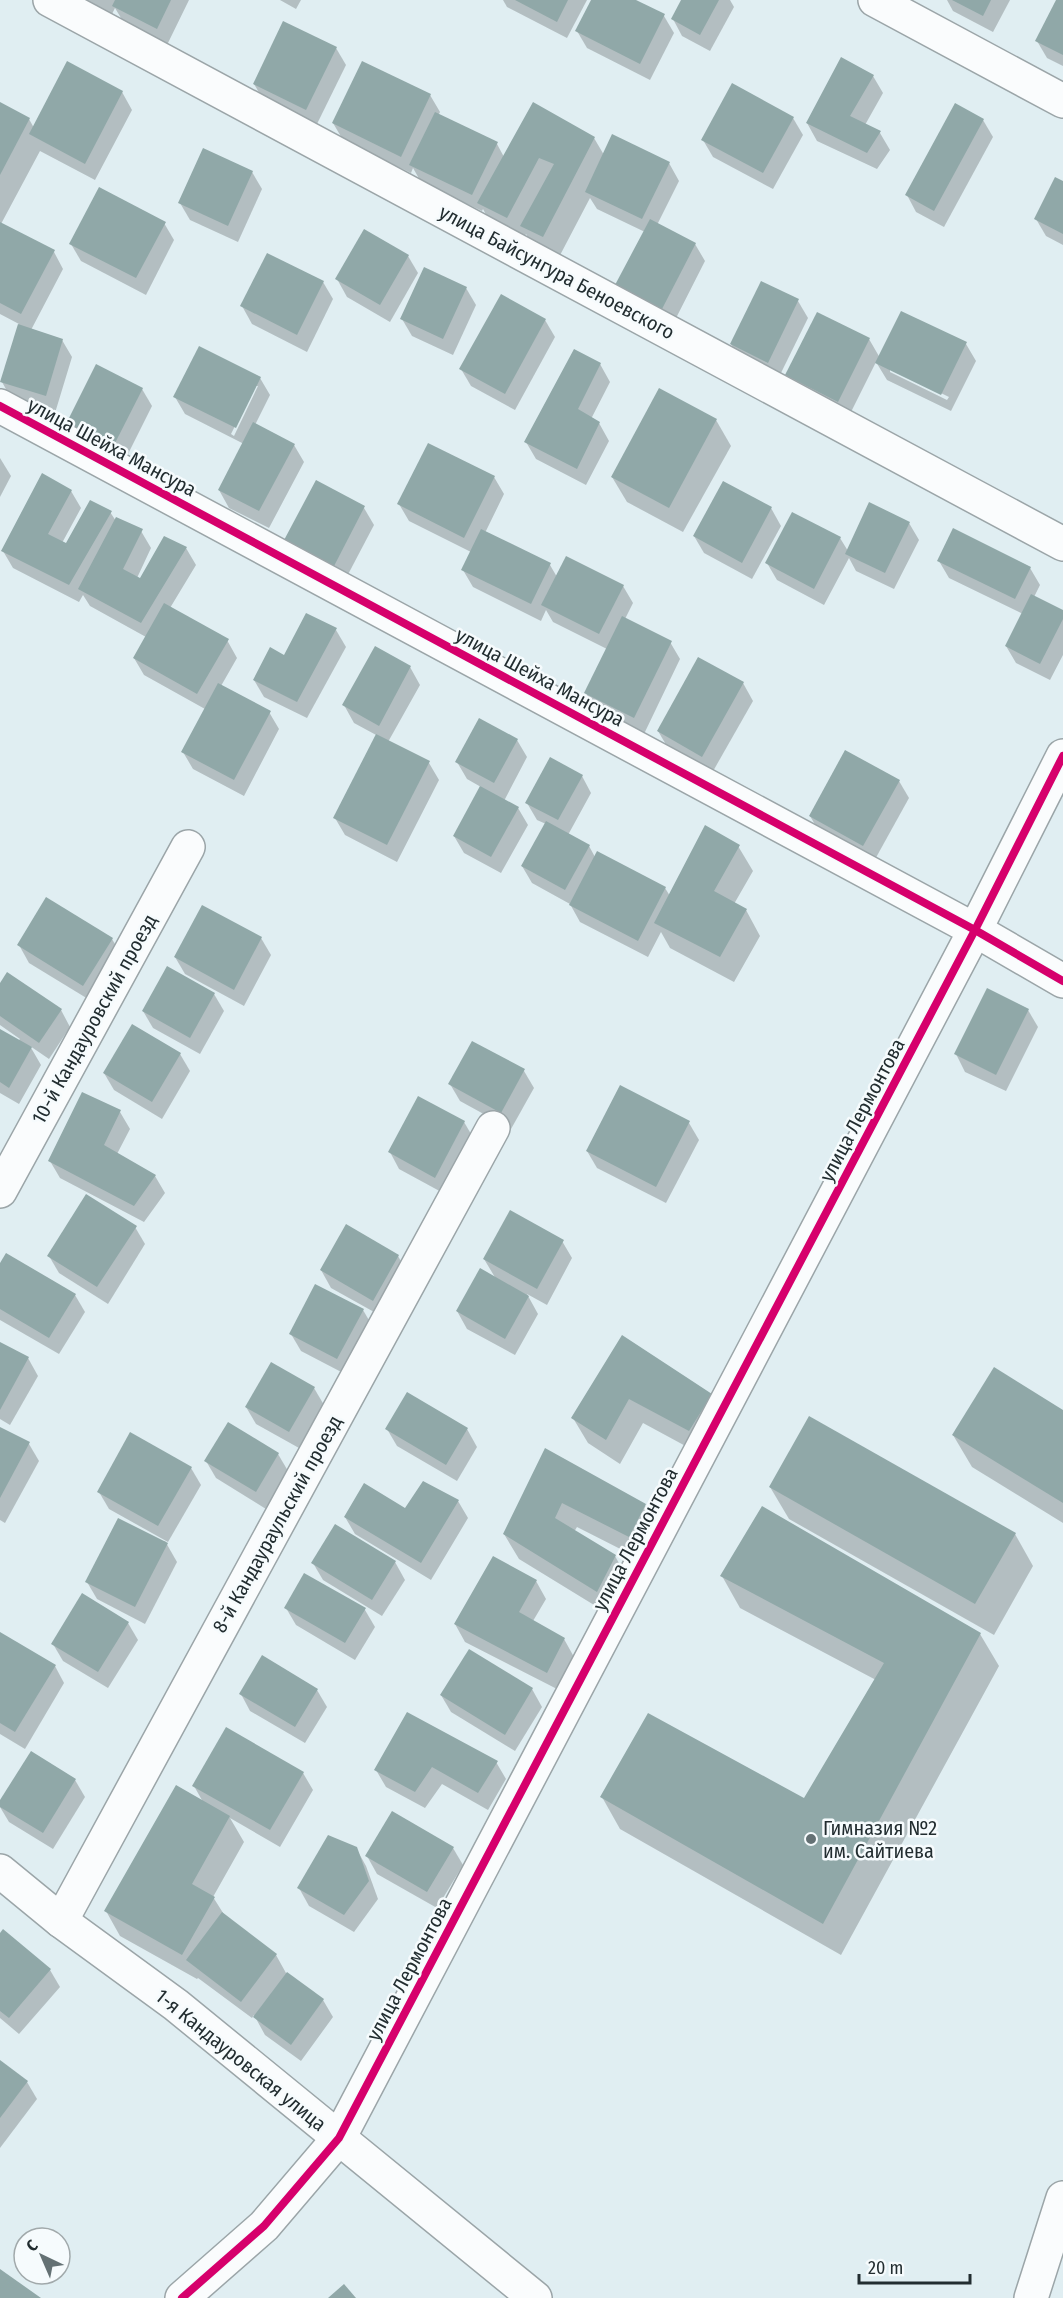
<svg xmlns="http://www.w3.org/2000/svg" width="1063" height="2298" font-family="'Fira Sans Condensed',sans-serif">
  <rect width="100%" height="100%" fill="#e0eef2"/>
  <g fill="#0003" fill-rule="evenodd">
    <path d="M66 0H189L167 45 124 23 115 8 108 22Z"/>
    <path d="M280 0H301L296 9Z"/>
    <path d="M503 0H587L567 38 507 7Z"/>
    <path d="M592 0H633L664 16 674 33 650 80 587 48 577 31Z"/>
    <path d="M683 0H730L734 7 710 51 682 36 673 19Z"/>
    <path d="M947 0H1010L993 32 953 11Z"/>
    <path d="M1058 0H1063V66L1047 58 1037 41Z"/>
    <path d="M336 48 346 65 316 126 264 101 254 84Z"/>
    <path d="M873 76 883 93 865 125 880 133 890 150 877 169 817 141 807 123Z"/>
    <path d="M122 92 132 110 95 180 40 151 1 224 54 252 63 269 31 330 62 340 72 357 55 413 12 400 2 382 19 324 0 314V104L29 119 34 128Z"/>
    <path d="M430 95 440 112 438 116 497 144 504 157 594 138 604 155 669 163 679 181 657 225 695 244 705 261 672 326 617 285 645 232 597 209 590 198 557 261 536 251 526 234 522 242 493 228 483 209 482 211 421 182 413 168 411 173 343 140 333 123Z"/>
    <path d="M793 118 803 135 773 189 713 157 703 140Z"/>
    <path d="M983 120 993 137 944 227 916 212 907 195Z"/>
    <path d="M252 172 262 189 238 242 190 220 180 203Z"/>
    <path d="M1063 183V245L1046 236 1036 219Z"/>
    <path d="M164 223 174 240 146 295 81 261 71 244Z"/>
    <path d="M408 256 418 273 390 322 347 297 337 279Z"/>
    <path d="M323 282 333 299 307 352 252 324 242 306Z"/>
    <path d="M466 288 476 305 453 355 412 336 402 319Z"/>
    <path d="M798 301 808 318 778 379 741 361 731 344Z"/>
    <path d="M545 320 555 337 515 410 471 386 461 369Z"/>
    <path d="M869 339 880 358 966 344 976 361 951 411 887 380 876 362 848 418 797 392 787 375ZM890 368 949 397 947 400 890 372Z"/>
    <path d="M600 364 610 382 591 419 599 423 609 441 586 485 536 459 526 442Z"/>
    <path d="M260 378 270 395 255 425 294 445 304 462 269 528 229 508 219 490 244 444 185 414 175 397ZM255 386H258L234 436 231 434Z"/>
    <path d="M142 389 152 406 123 464 78 441Z"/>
    <path d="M716 420 731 446 683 532 627 502 612 477Z"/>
    <path d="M0 458 11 476 0 497Z"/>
    <path d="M494 477 504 494 485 533 550 565 557 577 623 586 633 603 625 619 670 642 680 659 644 734 596 710 586 693 607 649 553 622 546 610 541 621 473 587 463 570 471 552 409 521 399 504Z"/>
    <path d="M316 482 364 508 374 525 343 584 295 559Z"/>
    <path d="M724 483 771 508 781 526 752 579 704 553 694 536Z"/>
    <path d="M71 491 81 508 62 543 66 545 110 512 116 521 141 531 151 548 137 578 141 580 186 548 196 565 170 608 227 640 237 658 221 686 269 712 279 729 244 796 193 769 183 752 205 709 144 675 134 658 146 637 90 606 83 595 79 602 13 568 3 551Z"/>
    <path d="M909 523 919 540 894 589 856 571 849 558 824 605 777 580 767 563 840 538 848 551Z"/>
    <path d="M939 561 1030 568 1040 585 1034 597 1063 612V655L1050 680 1016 663 1006 646 1023 614 949 578Z"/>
    <path d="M336 630 346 647 307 718 264 697 254 680 285 657Z"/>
    <path d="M376 648 410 667 420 685 388 742 429 763 439 780 397 862 345 835 335 818 378 736 354 723 344 705Z"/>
    <path d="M743 683 753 701 712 773 668 748 658 731Z"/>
    <path d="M517 740 527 757 504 801 518 808 528 825 501 873 464 853 454 836 481 787 467 779 457 762Z"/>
    <path d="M582 776 591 793 568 835 589 846 595 857 665 888 670 896 738 846 753 871 734 904 746 910 760 936 734 982 670 948 661 932 648 957 580 922 570 904 532 883 522 866 546 824 537 820 527 803Z"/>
    <path d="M899 781 909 798 873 863 820 833 810 816Z"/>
    <path d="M261 938 271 955 244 1006 185 974 175 957Z"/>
    <path d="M112 939 122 956 93 1002 29 963 19 945Z"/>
    <path d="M0 985 61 1010 70 1027 49 1059 30 1046 41 1065 19 1104 0 1093V1030L18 1041 20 1039 0 1025Z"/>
    <path d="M214 994 224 1011 200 1054 153 1028 143 1011Z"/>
    <path d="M1028 1010 1038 1027 1006 1091 965 1072 956 1054Z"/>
    <path d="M180 1054 190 1071 162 1119 114 1090 104 1073Z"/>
    <path d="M524 1071 534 1088 511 1129 460 1101 450 1084Z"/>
    <path d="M120 1112 130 1129 117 1154 155 1176 165 1193 144 1222 60 1178 50 1161Z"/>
    <path d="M464 1122 474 1139 445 1194 399 1169 390 1152Z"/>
    <path d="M689 1123 699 1140 666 1203 597 1168 587 1151Z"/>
    <path d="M346 1226 398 1256 408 1274 383 1317 331 1288 321 1270Z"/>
    <path d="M135 1227 145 1244 108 1304 59 1273 49 1256Z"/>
    <path d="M562 1241 572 1258 547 1305 527 1294 538 1314 515 1355 467 1329 457 1311 496 1279 484 1259Z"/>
    <path d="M0 1265 75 1295 85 1312 59 1354 0 1320Z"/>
    <path d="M363 1310 373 1327 347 1375 301 1351 291 1334Z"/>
    <path d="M623 1337 711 1395 725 1420 704 1456 643 1423 620 1464 588 1443 573 1418Z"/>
    <path d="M0 1343 28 1358 38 1376 10 1425 0 1419Z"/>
    <path d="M314 1388 324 1405 299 1448 256 1424 246 1407Z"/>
    <path d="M407 1394 467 1429 477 1447 457 1481 397 1446 387 1429Z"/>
    <path d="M1063 1411V1523L972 1467 953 1435Z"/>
    <path d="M228 1424 278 1454 288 1471 266 1509 216 1478 206 1461Z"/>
    <path d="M0 1428 29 1444 39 1461 5 1523 0 1520Z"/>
    <path d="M546 1450 645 1505 660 1530 644 1561 577 1527 574 1532 615 1556 629 1581 612 1616 519 1559 504 1534Z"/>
    <path d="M191 1468 201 1485 168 1542 109 1509 99 1492Z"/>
    <path d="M770 1487 1015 1534 1033 1566 994 1635 789 1519Z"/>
    <path d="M458 1501 468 1518 431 1580 355 1534 345 1517 406 1510Z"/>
    <path d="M165 1541 177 1562 145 1624 97 1599 87 1582Z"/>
    <path d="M395 1562 405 1580 382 1616 323 1580 313 1563Z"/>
    <path d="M722 1576 980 1634 999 1666 841 1955 620 1829 602 1797 804 1800 876 1680 740 1608Z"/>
    <path d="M536 1581 546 1599 533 1621 564 1639 574 1657 557 1689 465 1642 455 1624Z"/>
    <path d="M286 1608 365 1610 375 1627 355 1660 296 1625Z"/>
    <path d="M128 1623 138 1640 108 1688 63 1661 53 1644Z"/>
    <path d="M0 1633 55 1666 64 1683 25 1749 0 1734Z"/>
    <path d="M532 1689 542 1707 515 1751 451 1712 441 1695Z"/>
    <path d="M317 1690 327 1707 305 1743 250 1711 241 1694Z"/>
    <path d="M496 1762 506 1779 488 1810 442 1784 425 1808 386 1787 376 1770Z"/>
    <path d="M303 1773 313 1790 280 1847 230 1818 244 1842 213 1897 225 1916 276 1955 286 1973 323 2000 333 2017 301 2061 265 2035 254 2015 252 2018 198 1978 197 1979 120 1936 106 1911 203 1802 194 1786Z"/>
    <path d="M75 1780 85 1797 53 1849 9 1822 0 1807V1803Z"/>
    <path d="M356 1848 366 1866 378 1899 354 1932 309 1906 299 1888Z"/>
    <path d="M453 1848 463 1865 437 1908 377 1874 367 1856Z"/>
    <path d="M0 1935 50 1970 60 1987 19 2034 0 2018Z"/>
    <path d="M0 2062 27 2082 37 2099 0 2148Z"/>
  </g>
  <g fill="#90a8a8">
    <path d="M115 0H171L157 29 112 6Z"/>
    <path d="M515 0H568L557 22Z"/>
    <path d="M591 0H636L665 14 640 64 575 31Z"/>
    <path d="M681 0H719L700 35 671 19Z"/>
    <path d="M952 0H991L983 16Z"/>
    <path d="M1056 0H1063V55L1035 41Z"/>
    <path d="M283 21 337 47 306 110 253 84Z"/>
    <path d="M841 57 874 75 850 116 881 131 867 153 806 123Z"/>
    <path d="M67 61 123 91 85 164 29 134Z"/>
    <path d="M362 61 431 94 401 157 332 123Z"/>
    <path d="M732 83 794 117 763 173 701 140Z"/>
    <path d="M0 102 30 118 0 175Z"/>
    <path d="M533 102 595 137 543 237 520 226 554 164 539 158 507 218 477 203Z"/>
    <path d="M955 103 984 119 934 211 905 195Z"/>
    <path d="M435 112 498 142 472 195 409 165Z"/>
    <path d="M612 134 670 162 642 219 585 192Z"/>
    <path d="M203 148 253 171 228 226 178 203Z"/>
    <path d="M1055 177 1063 181V234L1034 219Z"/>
    <path d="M99 187 166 222 136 278 69 244Z"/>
    <path d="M650 219 696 243 662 309 615 285Z"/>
    <path d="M0 222 55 250 21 314 0 303Z"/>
    <path d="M364 229 409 255 380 305 335 279Z"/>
    <path d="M267 253 324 281 297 335 240 306Z"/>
    <path d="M424 267 467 287 443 339 400 319Z"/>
    <path d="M761 281 799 299 768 363 730 344Z"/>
    <path d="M501 294 546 319 505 394 459 369Z"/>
    <path d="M901 311 967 342 941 395 875 363Z"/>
    <path d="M817 312 870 338 838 402 785 375Z"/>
    <path d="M18 324 63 339 46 396 0 382Z"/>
    <path d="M199 346 261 377 236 428 173 397Z"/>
    <path d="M574 349 601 363 578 409 600 422 577 469 524 442Z"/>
    <path d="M96 364 143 388 113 447 66 424Z"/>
    <path d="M659 388 717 419 669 508 611 477Z"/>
    <path d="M253 422 295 444 259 511 218 490Z"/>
    <path d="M428 443 495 476 464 538 397 504Z"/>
    <path d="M42 473 72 490 48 534 66 543 90 500 112 511 69 585 1 551Z"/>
    <path d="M316 480 365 506 333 568 283 542Z"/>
    <path d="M723 481 772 507 742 563 693 536Z"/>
    <path d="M869 502 910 522 885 573 845 554Z"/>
    <path d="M792 512 841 537 814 589 765 563Z"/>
    <path d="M116 517 143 529 123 569 140 578 164 536 187 547 141 623 78 589Z"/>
    <path d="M953 528 1031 567 1015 599 937 561Z"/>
    <path d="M481 529 551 563 531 604 461 570Z"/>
    <path d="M566 556 624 585 599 634 541 605Z"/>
    <path d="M1031 594 1063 610V619L1040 664 1005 646Z"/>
    <path d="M164 603 229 639 197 694 133 658Z"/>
    <path d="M306 613 337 628 297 702 253 680 270 647 284 655Z"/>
    <path d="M622 616 672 641 634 718 584 693Z"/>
    <path d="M375 646 411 666 379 726 342 705Z"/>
    <path d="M698 657 744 682 702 757 657 731Z"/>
    <path d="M218 683 271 711 234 780 181 752Z"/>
    <path d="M479 718 518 739 494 783 455 762Z"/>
    <path d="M376 734 430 761 387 845 333 818Z"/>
    <path d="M845 750 900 780 863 846 809 816Z"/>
    <path d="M550 757 583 775 558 820 525 803Z"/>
    <path d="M480 786 519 807 491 857 453 836Z"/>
    <path d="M546 821 590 845 565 890 521 866Z"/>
    <path d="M705 825 740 845 714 891 747 909 720 957 654 923Z"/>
    <path d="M597 851 666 887 638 941 569 905Z"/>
    <path d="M46 897 113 938 83 986 17 945Z"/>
    <path d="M202 905 262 937 234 990 174 957Z"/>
    <path d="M167 966 215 993 190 1038 142 1011Z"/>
    <path d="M7 972 62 1009 39 1043 0 1016V983Z"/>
    <path d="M987 988 1029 1009 996 1075 954 1054Z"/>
    <path d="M132 1024 181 1053 152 1102 103 1073Z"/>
    <path d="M0 1029 32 1047 9 1088 0 1082Z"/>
    <path d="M472 1041 525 1069 501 1113 448 1084Z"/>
    <path d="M620 1085 690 1121 656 1187 586 1151Z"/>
    <path d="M82 1092 121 1110 104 1145 156 1175 134 1206 48 1161Z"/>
    <path d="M418 1096 465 1121 435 1178 388 1152Z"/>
    <path d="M86 1194 137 1226 97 1287 47 1256Z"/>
    <path d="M510 1210 564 1240 537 1289 483 1259Z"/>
    <path d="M346 1224 399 1255 373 1301 320 1270Z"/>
    <path d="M6 1253 76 1294 49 1338 0 1309V1263Z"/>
    <path d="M480 1268 529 1296 505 1339 456 1311Z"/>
    <path d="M315 1284 364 1309 337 1359 289 1334Z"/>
    <path d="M622 1335 712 1394 689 1431 629 1399 606 1440 571 1418Z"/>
    <path d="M0 1342 29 1357 0 1410Z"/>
    <path d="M271 1362 315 1387 289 1432 245 1407Z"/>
    <path d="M994 1367 1063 1410V1503L952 1435Z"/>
    <path d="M407 1392 468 1428 446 1465 385 1429Z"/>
    <path d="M809 1416 1016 1533 975 1604 769 1487Z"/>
    <path d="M228 1422 279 1453 256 1492 204 1461Z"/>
    <path d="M0 1427 30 1442 0 1498Z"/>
    <path d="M130 1432 192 1467 158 1526 97 1492Z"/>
    <path d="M545 1448 646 1504 629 1537 562 1503 555 1518 616 1555 597 1592 503 1534Z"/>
    <path d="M423 1481 459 1500 421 1563 344 1517 364 1483 405 1508Z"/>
    <path d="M762 1506 981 1633 823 1924 600 1797 648 1713 804 1798 884 1663 720 1576Z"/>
    <path d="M118 1518 168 1543 135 1607 85 1582Z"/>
    <path d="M335 1524 396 1561 372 1600 311 1563Z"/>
    <path d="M493 1556 537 1580 519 1612 565 1638 547 1673 454 1624Z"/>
    <path d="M304 1573 366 1608 345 1643 284 1608Z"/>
    <path d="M82 1593 129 1622 98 1672 51 1644Z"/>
    <path d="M0 1632 56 1665 15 1732 0 1723Z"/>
    <path d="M469 1649 533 1688 505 1735 440 1695Z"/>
    <path d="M262 1655 318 1689 295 1727 239 1694Z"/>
    <path d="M407 1712 498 1761 478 1793 432 1767 415 1792 374 1770Z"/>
    <path d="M226 1727 304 1772 270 1830 192 1786Z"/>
    <path d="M31 1751 76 1779 43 1833 0 1807V1800Z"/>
    <path d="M176 1785 230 1816 192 1884 215 1897 182 1955 104 1911Z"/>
    <path d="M392 1811 454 1847 427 1892 365 1856Z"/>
    <path d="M328 1835 357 1847 369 1881 344 1915 297 1888Z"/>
    <path d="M222 1912 277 1954 241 2002 186 1960Z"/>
    <path d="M3 1929 51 1969 9 2018 0 2011V1933Z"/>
    <path d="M287 1972 324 1999 291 2045 253 2017Z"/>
    <path d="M0 2060 28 2081 0 2118Z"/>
    <path d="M0 2269 41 2298H0Z"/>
    <path d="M344 2284 356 2298H328Z"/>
  </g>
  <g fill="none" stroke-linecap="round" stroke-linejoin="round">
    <defs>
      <g id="street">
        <path d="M50 0 1063 544"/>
        <path d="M875 0 1063 101"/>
        <path d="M0 406 975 930 1063 981"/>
        <path d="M0 1191 188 847"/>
        <path d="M61 1921 493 1128"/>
        <path d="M182 2298 264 2226 339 2138 975 930 1063 756"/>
        <path d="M1031 2298 1063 2198"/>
      </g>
      <path id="secondary" d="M0 1871 61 1921 176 2005 535 2298"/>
    </defs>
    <use href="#street" stroke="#9ba5a8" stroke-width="36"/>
    <use href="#secondary" stroke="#9ba5a8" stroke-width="36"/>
    <use href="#street" stroke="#fafcfd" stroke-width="33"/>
    <use href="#secondary" stroke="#fafcfd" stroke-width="33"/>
    <defs>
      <g id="cycleway">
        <path d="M0 406 975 930 1063 981"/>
        <path d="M182 2298 264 2226 339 2138 975 930 1063 756"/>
      </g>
    </defs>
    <use href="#cycleway" stroke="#f6fbfd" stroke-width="11"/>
    <use href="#cycleway" stroke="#d6006c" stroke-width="8"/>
  </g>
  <circle fill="#647174" stroke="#f6fbfd" stroke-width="2" cx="811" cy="1839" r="6"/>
  <g text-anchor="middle" stroke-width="5" stroke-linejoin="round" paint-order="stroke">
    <g font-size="20" fill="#222d30" stroke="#f6fbfd">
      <text transform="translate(557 272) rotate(28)" y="7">улица Байсунгура Беноевского</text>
      <text transform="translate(112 447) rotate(28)" y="7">улица Шейха Мансура</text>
      <text transform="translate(540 677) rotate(28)" y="7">улица Шейха Мансура</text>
      <text transform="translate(94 1019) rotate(-61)" y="7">10-й Кандауровский проезд</text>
      <text transform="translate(862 1110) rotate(-62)" y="7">улица Лермонтова</text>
      <text transform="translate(277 1524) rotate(-61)" y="7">8-й Кандаураульский проезд</text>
      <text transform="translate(635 1539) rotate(-62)" y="7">улица Лермонтова</text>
      <text transform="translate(409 1969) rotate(-62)" y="7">улица Лермонтова</text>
      <text transform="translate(241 2060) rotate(39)" y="7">1-я Кандауровская улица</text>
    </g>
    <g font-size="20" fill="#222d30" stroke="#f6fbfd" text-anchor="start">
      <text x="823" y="1835">Гимназия №2<tspan x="823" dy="23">им. Сайтиева</tspan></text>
    </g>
  </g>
  <g transform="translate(42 2256) rotate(316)"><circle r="28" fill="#f6fbfd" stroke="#a1a9ab" stroke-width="1.5"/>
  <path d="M0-4.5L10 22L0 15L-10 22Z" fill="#647174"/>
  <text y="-9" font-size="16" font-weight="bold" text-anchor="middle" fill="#222d30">С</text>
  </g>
  <path d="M859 2274v9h111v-9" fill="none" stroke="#222d30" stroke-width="3"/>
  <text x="868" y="2274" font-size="18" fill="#222d30" stroke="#f6fbfd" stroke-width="4.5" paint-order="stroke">20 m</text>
</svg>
